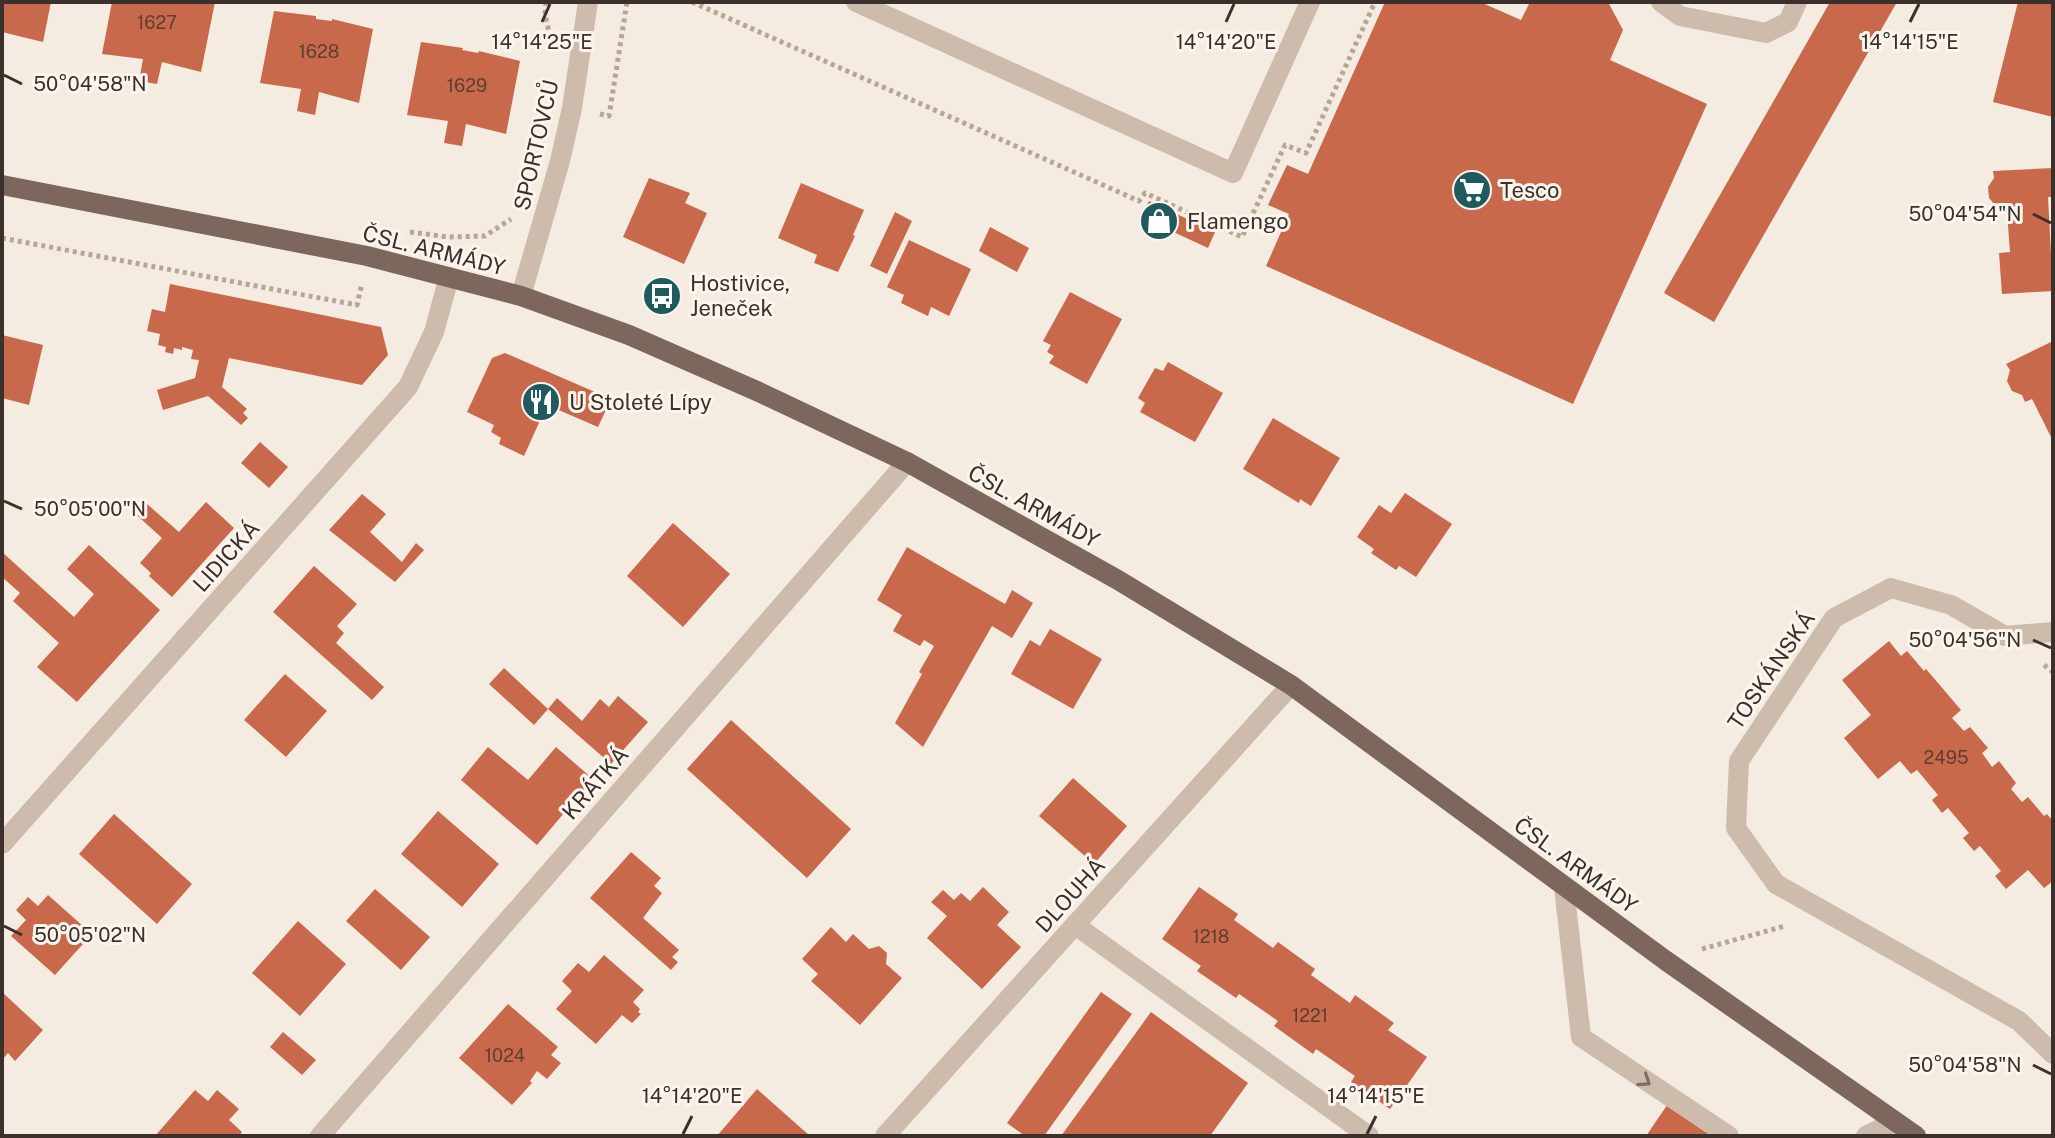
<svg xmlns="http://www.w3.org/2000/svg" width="2055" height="1138" font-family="'Public Sans',sans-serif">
  <rect width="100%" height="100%" fill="#f4ebe1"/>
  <g fill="#c8694b">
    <path d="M2 2H51L43 42 2 32Z"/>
    <path d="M112 2H215L201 72 162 62 157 84 139 81 143 59 102 54Z"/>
    <path d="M1385 2H1480L1521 20 1530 2H1608L1623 30 1610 60 1707 104 1573 404 1266 266 1289 214 1268 205 1287 165 1308 174Z"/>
    <path d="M1830 2H1897L1714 322 1664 293Z"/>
    <path d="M2018 2H2053V117L1993 102Z"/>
    <path d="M274 11 316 16V19L332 21V19L373 29 359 103 319 92 315 115 297 111 301 89 260 83Z"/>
    <path d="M421 42 463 48 462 50 478 53 479 51 520 61 506 134 466 124 462 146 444 143 448 121 407 115Z"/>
    <path d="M2053 168V197H2048L2053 291 2002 294 1999 253 2010 252 2007 212 1996 213V206L1989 198 1988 187 1994 178 1993 171Z"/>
    <path d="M649 178 690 193 685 203 707 213 684 264 623 237Z"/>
    <path d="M801 183 864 210 853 235 855 236 838 272 814 263 817 255 778 238Z"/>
    <path d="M1149 201 1215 232 1208 248 1141 217Z"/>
    <path d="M895 212 912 221 887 274 870 266Z"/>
    <path d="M990 227 1029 248 1017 272 979 251Z"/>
    <path d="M909 240 971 269 949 316 931 307 928 316 901 303 904 295 887 287Z"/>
    <path d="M170 284 381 327 388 355 362 385 229 358 222 387 247 409 243 413 248 418 241 425 208 396 163 410 157 390 195 378 199 360 191 359 193 350 182 347V350L174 348 173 354 165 352 166 347 158 345 160 334 147 331 152 309 165 312Z"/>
    <path d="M1070 292 1122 319 1087 384 1049 363 1054 356 1047 352 1051 345 1043 341Z"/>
    <path d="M2 335 43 345 29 405 2 398Z"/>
    <path d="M2053 341V441L2032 399 2025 402 2022 395 2012 391 2007 381 2010 370 2006 364Z"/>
    <path d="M505 353 611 399 598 427 547 405 524 456 499 444 501 438 491 432 494 425 467 412 492 358Z"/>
    <path d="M1168 362 1223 393 1195 442 1140 412 1145 403 1138 398 1155 368 1163 371Z"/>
    <path d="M1273 418 1340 458 1311 506 1300 499 1299 503 1243 469Z"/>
    <path d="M260 442 288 467 269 488 241 463Z"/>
    <path d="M1405 493 1452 524 1416 577 1399 566 1396 570 1371 553 1374 549 1357 537 1379 505 1391 513Z"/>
    <path d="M362 494 386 514 370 532 402 562 416 543 424 550 395 582 329 530Z"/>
    <path d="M206 502 234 528 172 597 149 576 151 573 140 563 162 538 131 510 137 504 142 509 147 504 179 532Z"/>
    <path d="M673 523 730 574 683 627 627 576Z"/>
    <path d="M89 545 160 610 77 702 37 667 59 643 13 601 20 593 2 577V552L74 617 94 594 67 569Z"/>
    <path d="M907 547 1005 604 1012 590 1033 603 1012 638 992 626 923 747 895 723 922 674 919 672 934 646 924 640 920 646 893 631 902 615 877 600Z"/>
    <path d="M314 566 357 604 337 626 344 633 336 643 384 687 372 700 273 612Z"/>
    <path d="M1050 629 1102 659 1073 709 1011 674 1030 640 1040 646Z"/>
    <path d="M1889 641 1901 656 1907 651 1924 671 1926 669 1961 710 1952 718 1964 731 1970 727 1988 748 1982 753 1992 767 1999 761 2016 783 2011 789 2022 802 2028 797 2044 816 2047 814 2053 821V881L2044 888 2028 870 2006 889 1995 876 2001 871 1980 846 1974 851 1963 838 1969 833 1948 808 1942 813 1932 800 1938 795 1917 770 1911 774 1900 761 1878 779 1844 738 1871 715 1842 680Z"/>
    <path d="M504 668 548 709 534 725 489 684Z"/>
    <path d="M285 674 327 711 286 757 244 720Z"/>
    <path d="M618 696 648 722 611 764 548 709 557 698 582 721 600 699 609 707Z"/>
    <path d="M731 720 851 829 807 878 687 769Z"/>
    <path d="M488 747 528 780 556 747 593 779 537 845 461 780Z"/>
    <path d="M1073 778 1127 826 1094 864 1039 816Z"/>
    <path d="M438 811 499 864 462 907 401 854Z"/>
    <path d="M114 814 192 884 157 924 79 854Z"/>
    <path d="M631 852 661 878 654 886 662 893 643 918 679 950 672 957 678 962 671 970 590 898Z"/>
    <path d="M983 887 1009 912 997 925 1021 947 982 989 927 938 947 916 931 902 943 890 954 900 961 893 970 901Z"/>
    <path d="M1199 887 1238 914 1234 920 1273 948 1278 942 1315 969 1311 975 1350 1003 1355 995 1394 1023 1388 1030 1427 1057 1390 1109 1351 1082 1355 1076 1316 1049 1313 1054 1274 1026 1278 1021 1239 994 1236 998 1197 971 1201 966 1162 939Z"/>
    <path d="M375 889 430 937 401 970 346 921Z"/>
    <path d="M48 895 92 934 55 975 11 936 26 920 16 910 28 897 38 906Z"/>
    <path d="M298 921 346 964 300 1016 252 973Z"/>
    <path d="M831 927 846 942 853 934 869 949 879 946 887 953 886 964 902 978 860 1025 811 981 818 974 802 959Z"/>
    <path d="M604 955 644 990 633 1002 640 1009 638 1012 641 1014 632 1023 622 1015 596 1044 556 1009 572 991 562 981 578 963 589 972Z"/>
    <path d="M2 992 43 1030 15 1061 8 1053 2 1060Z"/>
    <path d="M1101 992 1132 1014 1044 1136H1025L1007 1123Z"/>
    <path d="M508 1004 558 1047 551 1055 561 1063 547 1079 537 1071 530 1081 532 1083 512 1105 459 1058Z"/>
    <path d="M1151 1012 1248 1083 1210 1136H1061Z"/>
    <path d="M283 1032 316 1060 302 1075 270 1047Z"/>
    <path d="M757 1089 810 1136H717Z"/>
    <path d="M195 1090 208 1101 217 1090 239 1109 229 1120 242 1132 239 1136H155Z"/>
    <path d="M1676 1092 1741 1136H1646Z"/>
  </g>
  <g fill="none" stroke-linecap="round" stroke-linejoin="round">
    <g stroke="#b9a596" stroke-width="5" stroke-dasharray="4 4" stroke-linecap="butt">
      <path d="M546 2 545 15 550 36"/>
      <path d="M692 2 1139 201 1145 193 1242 237 1285 145 1306 153 1375 2"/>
      <path d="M600 114 609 116 627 2"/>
      <path d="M410 232 448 237 485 236 511 219"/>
      <path d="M2 238 357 305 362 283"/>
      <path d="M2044 665 2053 672"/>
      <path d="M1702 949 1785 926"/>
    </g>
    <g stroke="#cdbbac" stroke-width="20">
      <path d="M856 2 1233 173 1310 2"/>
      <path d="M1661 2 1680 16 1766 33 1788 22 1797 2"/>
      <path d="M521 296 560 161 572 108 588 2"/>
      <path d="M2053 632 2005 636 1951 605 1891 588 1834 618 1739 761 1736 828 1776 884 2019 1021 2053 1054"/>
      <path d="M2 844 408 387 434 332 449 277"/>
      <path d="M1564 887 1581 1037 1729 1136"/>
      <path d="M1075 925 1369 1136"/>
      <path d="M320 1136 907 462"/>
      <path d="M885 1136 1291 685"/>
      <path d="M1866 1136 1894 1122"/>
    </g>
    <path stroke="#7d675c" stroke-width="20" d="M2 185 367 256 521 296 629 335 759 392 907 462 1118 580 1291 685 1665 960 1916 1136"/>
  </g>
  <defs><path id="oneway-chevron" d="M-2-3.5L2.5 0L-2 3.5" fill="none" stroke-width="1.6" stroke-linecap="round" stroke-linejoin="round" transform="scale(2)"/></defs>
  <use stroke="#7d6f65" href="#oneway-chevron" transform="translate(1645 1081) rotate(34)"/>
  <path fill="none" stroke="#3b302b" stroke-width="3" d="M542 22 550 4M1226 22 1234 4M1910 22 1919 4M4 75 22 84M2033 214 2051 223M4 501 22 509M2033 640 2051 648M4 926 22 935M2033 1065 2051 1074M683 1134 692 1116M1367 1134 1376 1116"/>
  <defs>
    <symbol id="supermarket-disc" viewBox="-11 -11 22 22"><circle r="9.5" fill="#1f5a5e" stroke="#fbf5ee"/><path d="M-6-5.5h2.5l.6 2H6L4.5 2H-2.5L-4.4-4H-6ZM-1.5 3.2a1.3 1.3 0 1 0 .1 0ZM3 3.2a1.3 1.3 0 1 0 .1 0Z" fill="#fff"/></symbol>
    <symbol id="shop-disc" viewBox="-11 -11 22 22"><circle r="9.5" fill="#1f5a5e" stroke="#fbf5ee"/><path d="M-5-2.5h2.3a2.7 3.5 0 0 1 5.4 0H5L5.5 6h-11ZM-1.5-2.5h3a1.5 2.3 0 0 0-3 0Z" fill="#fff"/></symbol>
    <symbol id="bus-disc" viewBox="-11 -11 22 22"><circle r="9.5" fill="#1f5a5e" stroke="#fbf5ee"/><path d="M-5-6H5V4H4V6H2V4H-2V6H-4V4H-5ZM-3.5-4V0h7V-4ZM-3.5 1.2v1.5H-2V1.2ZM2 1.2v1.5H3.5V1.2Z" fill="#fff"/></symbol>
    <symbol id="restaurant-disc" viewBox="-11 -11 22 22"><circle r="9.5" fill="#1f5a5e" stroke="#fbf5ee"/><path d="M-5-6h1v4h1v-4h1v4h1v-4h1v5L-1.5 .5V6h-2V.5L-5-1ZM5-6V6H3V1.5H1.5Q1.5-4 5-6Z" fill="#fff"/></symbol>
  </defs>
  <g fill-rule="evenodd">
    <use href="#supermarket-disc" x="1450" y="168" width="44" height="44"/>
    <use href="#shop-disc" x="1137" y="199" width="44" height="44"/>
    <use href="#bus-disc" x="640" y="274" width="44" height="44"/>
    <use href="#restaurant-disc" x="519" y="380" width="44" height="44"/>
  </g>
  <g text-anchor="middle" stroke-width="6" stroke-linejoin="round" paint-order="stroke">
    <g font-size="18" fill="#5e3e33">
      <text x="157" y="29">1627</text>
      <text x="319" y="58">1628</text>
      <text x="467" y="92">1629</text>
      <text x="1946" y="764">2495</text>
      <text x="1211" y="943">1218</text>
      <text x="1310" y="1022">1221</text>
      <text x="505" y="1062">1024</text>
    </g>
    <g font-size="22" fill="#3b302b" stroke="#fbf5ee">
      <text transform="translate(536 145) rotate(-77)" y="8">SPORTOVCŮ</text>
      <text transform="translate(434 250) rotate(14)" y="8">ČSL. ARMÁDY</text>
      <text transform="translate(1034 506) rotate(29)" y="8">ČSL. ARMÁDY</text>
      <text transform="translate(226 556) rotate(-48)" y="8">LIDICKÁ</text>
      <text transform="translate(1771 670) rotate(-56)" y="8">TOSKÁNSKÁ</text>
      <text transform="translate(595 783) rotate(-49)" y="8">KRÁTKÁ</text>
      <text transform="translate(1576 865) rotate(36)" y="8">ČSL. ARMÁDY</text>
      <text transform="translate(1070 895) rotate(-48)" y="8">DLOUHÁ</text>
    </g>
    <g font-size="22" fill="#3b302b" stroke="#fbf5ee" text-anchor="start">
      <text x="1500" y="198">Tesco</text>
      <text x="1187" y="229">Flamengo</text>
      <text x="690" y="291">Hostivice,<tspan x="690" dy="25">Jeneček</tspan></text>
      <text x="569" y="410">U Stoleté Lípy</text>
    </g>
  </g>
  <g font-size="20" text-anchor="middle" fill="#3b302b" stroke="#fbf5ee" stroke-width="6" stroke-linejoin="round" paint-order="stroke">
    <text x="542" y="49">14°14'25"E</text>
    <text x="1226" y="49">14°14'20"E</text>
    <text x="1910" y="49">14°14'15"E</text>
    <text x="90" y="91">50°04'58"N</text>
    <text x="1965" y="221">50°04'54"N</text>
    <text x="90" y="516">50°05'00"N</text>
    <text x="1965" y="647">50°04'56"N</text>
    <text x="90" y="942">50°05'02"N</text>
    <text x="1965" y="1072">50°04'58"N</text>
    <text x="692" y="1103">14°14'20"E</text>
    <text x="1376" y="1103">14°14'15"E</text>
  </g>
  <rect width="2055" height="1138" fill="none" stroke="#3b302b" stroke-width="8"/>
</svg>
